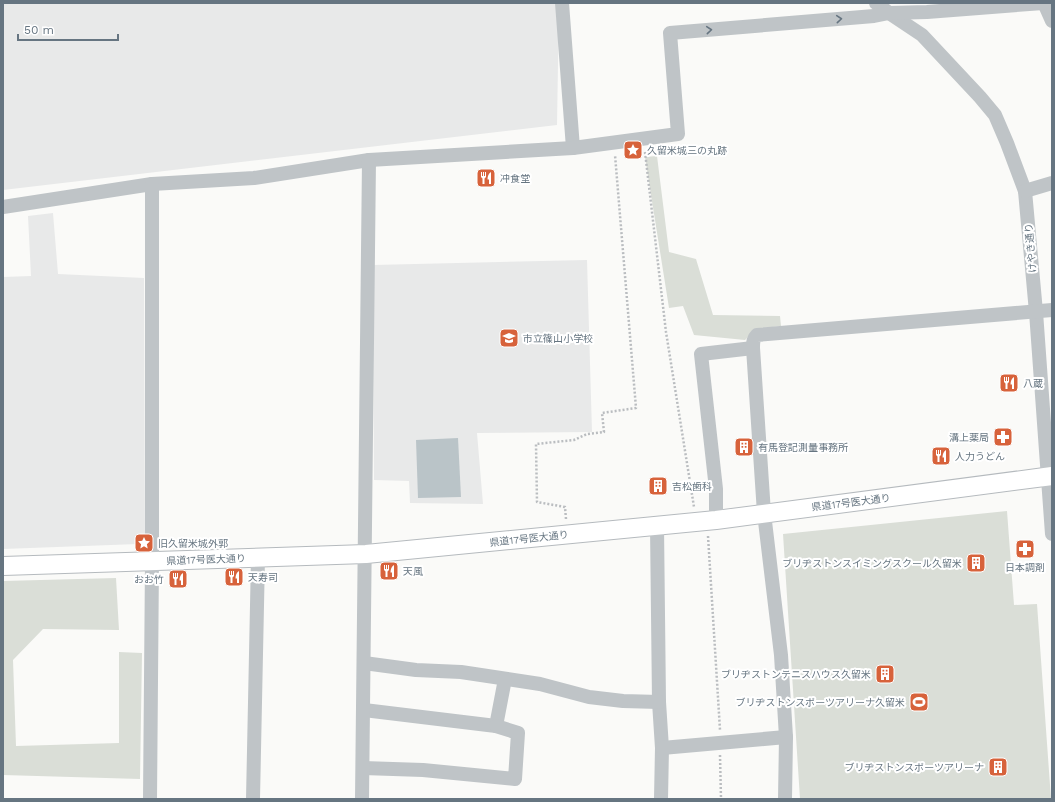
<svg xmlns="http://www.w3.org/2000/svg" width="1055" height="802" font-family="'Work Sans','Noto Sans JP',sans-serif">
  <rect width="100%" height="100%" fill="#fafaf8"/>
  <g fill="#e8e9e9">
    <path d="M3 3H559L557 125 3 190Z"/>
    <path d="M53 213 58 274 144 278 145 541 138 544 3 549V277L31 276 28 216Z"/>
    <path d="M587 260 592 432 477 433 483 504 410 503 409 481 374 480 373 265Z"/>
  </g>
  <g fill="#daded7">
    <path d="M657 156 669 252 696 259 713 315 780 316 781 326 756 329 745 340 694 335 683 306 669 308 645 157Z"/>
    <path d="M1007 511 1014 605 1037 604 1051 799H800L783 534Z"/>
    <path d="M116 578 119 630 43 629 13 660 16 746 119 743V652L142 653 140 779 3 775V581Z"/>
  </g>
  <path fill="#bac4c8" d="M458 438 461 497 418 498 416 440Z"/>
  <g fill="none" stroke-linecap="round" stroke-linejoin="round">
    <defs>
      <path id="major" d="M3 566 366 554 716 520 1052 476"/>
    </defs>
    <use href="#major" stroke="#b5babe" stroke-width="20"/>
    <g stroke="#babdc0" stroke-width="2.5" stroke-dasharray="2 2" stroke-linecap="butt">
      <path d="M645 152 666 332 694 507"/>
      <path d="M566 519 565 507 537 502 536 444 574 440 587 434 604 432 602 413 636 408 615 155"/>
      <path d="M708 536 720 730"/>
      <path d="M720 755 721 799"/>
    </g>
    <g stroke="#bfc4c7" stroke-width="14">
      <path d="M562 3 573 148"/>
      <path d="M876 3 889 13 922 35 980 97 995 115 1007 143 1025 191 1036 312 1052 534"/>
      <path d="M1044 3 1052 21"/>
      <path d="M1025 191 1052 183"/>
      <path d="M3 207 152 184 254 178 369 160 573 148 678 134 670 33 874 16 889 13 927 12 1043 3"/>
      <path d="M716 520V489L701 354 753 348"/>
      <path d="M657 526 659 702 662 748 661 799"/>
      <path d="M364 663 416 670 461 672 540 684 589 697 623 701 659 702"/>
      <path d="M364 710 496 726 505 679"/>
      <path d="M662 748 786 737"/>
      <path d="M363 768 423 770 515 779 518 733 496 726"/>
      <path d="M150 799 152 561V184"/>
      <path d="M253 799 258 557"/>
      <path d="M362 799 369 160"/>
      <path d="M785 799 786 737 781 655 764 513 753 348C753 342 753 339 757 335L1052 310"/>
    </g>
    <use href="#major" stroke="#fff" stroke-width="18"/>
  </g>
  <defs><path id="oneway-chevron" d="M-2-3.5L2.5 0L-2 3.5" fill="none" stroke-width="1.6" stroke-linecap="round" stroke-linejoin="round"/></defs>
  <g stroke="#667581">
    <use href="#oneway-chevron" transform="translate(839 19) rotate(-5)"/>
    <use href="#oneway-chevron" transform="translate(709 30) rotate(-5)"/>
  </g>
  <defs>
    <symbol id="sight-square" viewBox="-11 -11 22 22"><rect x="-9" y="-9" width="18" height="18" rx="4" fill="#d7623b" stroke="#fff"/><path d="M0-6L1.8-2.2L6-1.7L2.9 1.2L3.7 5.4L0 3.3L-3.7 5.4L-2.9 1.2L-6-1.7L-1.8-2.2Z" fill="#fff"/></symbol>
    <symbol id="restaurant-square" viewBox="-11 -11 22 22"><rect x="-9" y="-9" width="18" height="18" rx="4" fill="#d7623b" stroke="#fff"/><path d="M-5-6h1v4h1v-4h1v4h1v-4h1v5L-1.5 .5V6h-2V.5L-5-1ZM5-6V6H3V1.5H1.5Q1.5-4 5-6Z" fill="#fff"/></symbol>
    <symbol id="school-square" viewBox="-11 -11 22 22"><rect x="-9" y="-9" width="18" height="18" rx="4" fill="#d7623b" stroke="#fff"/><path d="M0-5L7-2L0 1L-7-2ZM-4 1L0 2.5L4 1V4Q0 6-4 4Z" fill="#fff"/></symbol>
    <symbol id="pharmacy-square" viewBox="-11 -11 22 22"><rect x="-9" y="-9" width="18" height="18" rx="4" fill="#d7623b" stroke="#fff"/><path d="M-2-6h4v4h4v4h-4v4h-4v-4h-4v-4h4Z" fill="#fff"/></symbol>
    <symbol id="building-square" viewBox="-11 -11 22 22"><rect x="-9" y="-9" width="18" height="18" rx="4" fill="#d7623b" stroke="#fff"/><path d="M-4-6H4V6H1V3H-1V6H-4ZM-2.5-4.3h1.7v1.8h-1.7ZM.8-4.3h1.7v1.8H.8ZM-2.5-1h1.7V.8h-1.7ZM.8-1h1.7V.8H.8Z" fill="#fff"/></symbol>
    <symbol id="stadium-square" viewBox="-11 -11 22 22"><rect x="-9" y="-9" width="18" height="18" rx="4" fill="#d7623b" stroke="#fff"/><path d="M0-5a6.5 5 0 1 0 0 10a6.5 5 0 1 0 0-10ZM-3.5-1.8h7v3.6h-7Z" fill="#fff"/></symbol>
  </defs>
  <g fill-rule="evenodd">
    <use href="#sight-square" x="622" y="139" width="22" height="22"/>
    <use href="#restaurant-square" x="475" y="167" width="22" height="22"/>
    <use href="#school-square" x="498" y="327" width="22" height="22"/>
    <use href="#restaurant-square" x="998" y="372" width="22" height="22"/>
    <use href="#pharmacy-square" x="992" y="426" width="22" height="22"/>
    <use href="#building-square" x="733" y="436" width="22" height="22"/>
    <use href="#restaurant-square" x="930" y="445" width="22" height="22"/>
    <use href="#building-square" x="647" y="475" width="22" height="22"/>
    <use href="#sight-square" x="133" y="532" width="22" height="22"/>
    <use href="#pharmacy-square" x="1014" y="538" width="22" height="22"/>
    <use href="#building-square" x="965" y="552" width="22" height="22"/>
    <use href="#restaurant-square" x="378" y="560" width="22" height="22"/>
    <use href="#restaurant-square" x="223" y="566" width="22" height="22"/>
    <use href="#restaurant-square" x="167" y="568" width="22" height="22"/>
    <use href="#building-square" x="874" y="663" width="22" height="22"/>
    <use href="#stadium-square" x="908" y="691" width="22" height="22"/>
    <use href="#building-square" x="987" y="756" width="22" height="22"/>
  </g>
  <g text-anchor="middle" stroke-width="4" stroke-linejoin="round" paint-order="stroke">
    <g font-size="10" fill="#667581" stroke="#fff" text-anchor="start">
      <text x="647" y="154">久留米城三の丸跡</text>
      <text x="500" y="182">冲食堂</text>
      <text x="523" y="342">市立篠山小学校</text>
      <text x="1023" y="387">八蔵</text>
      <text x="989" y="441" text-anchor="end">溝上薬局</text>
      <text x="758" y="451">有馬登記測量事務所</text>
      <text x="955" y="460">人力うどん</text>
      <text x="672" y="490">吉松歯科</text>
      <text x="158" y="547">旧久留米城外郭</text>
      <text x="962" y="567" text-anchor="end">ブリヂストンスイミングスクール久留米</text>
      <text x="1025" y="571" text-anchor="middle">日本調剤</text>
      <text x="403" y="575">天風</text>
      <text x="248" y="581">天寿司</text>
      <text x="164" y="583" text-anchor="end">おお竹</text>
      <text x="871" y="678" text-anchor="end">ブリヂストンテニスハウス久留米</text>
      <text x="905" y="706" text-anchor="end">ブリヂストンスポーツアリーナ久留米</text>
      <text x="984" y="771" text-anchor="end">ブリヂストンスポーツアリーナ</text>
    </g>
    <g font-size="10" fill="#667581" stroke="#fff">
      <text transform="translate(1030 248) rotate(-95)" y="4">けやき通り</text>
      <text transform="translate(851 502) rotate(-7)" y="4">県道17号医大通り</text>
      <text transform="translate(529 538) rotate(-6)" y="4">県道17号医大通り</text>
      <text transform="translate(206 559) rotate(-2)" y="4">県道17号医大通り</text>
    </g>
  </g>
  <rect width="1055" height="802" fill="none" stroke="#667581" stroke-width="8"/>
  <path d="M18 34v6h100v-6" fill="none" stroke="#667581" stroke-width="2"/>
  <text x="24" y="34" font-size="12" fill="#667581" stroke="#ffffff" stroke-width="3" paint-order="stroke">50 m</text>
</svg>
